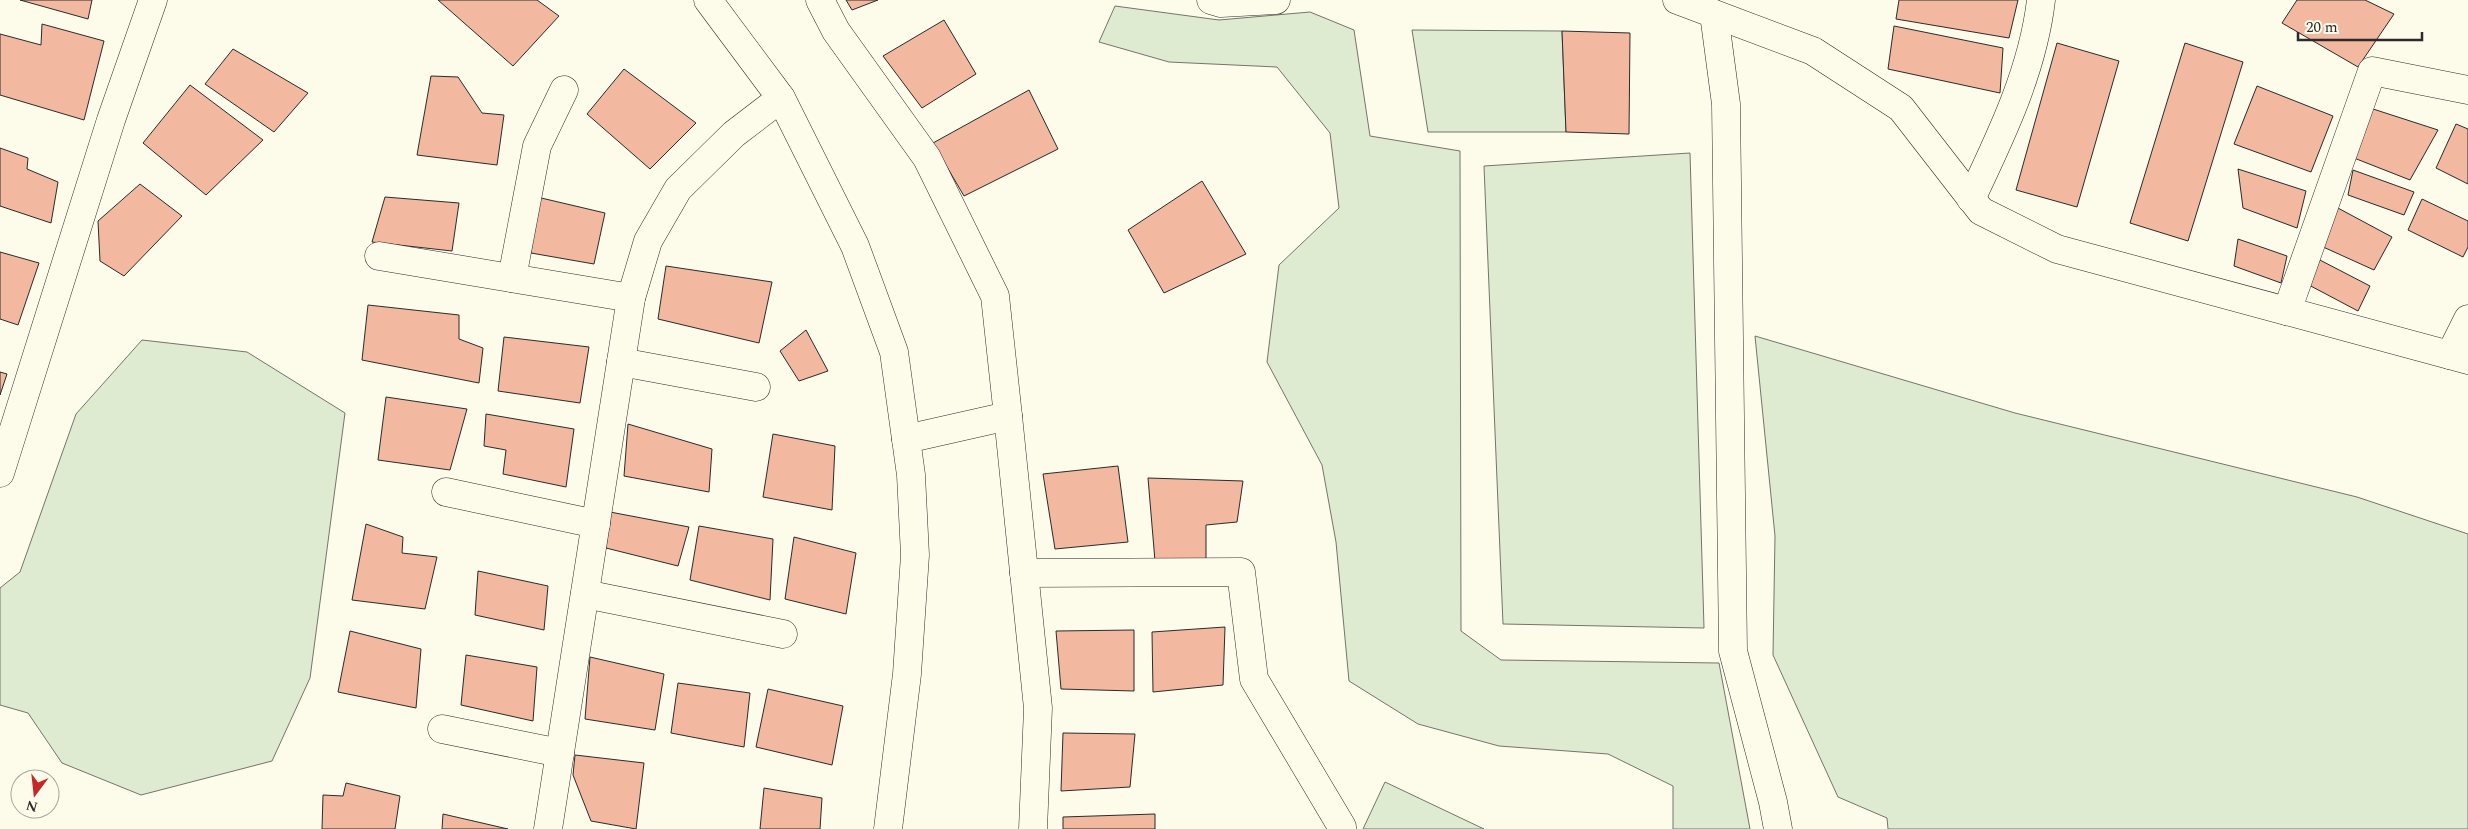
<svg xmlns="http://www.w3.org/2000/svg" width="2468" height="829" font-family="Spectral,serif">
  <rect width="100%" height="100%" fill="#fdfbea"/>
  <g fill="#deebd1" stroke="#74746e">
    <path d="M1115 6 1219 20 1310 12 1354 30 1370 136 1460 151 1461 631 1501 660 1719 663 1750 829H1673V786L1608 754 1499 746 1418 724 1349 681 1336 542 1322 465 1267 362 1279 265 1339 208 1330 133 1277 67 1169 62 1099 42Z"/>
    <path d="M1412 30 1562 31 1566 132H1428Z"/>
    <path d="M1690 153 1704 628 1503 624 1484 166Z"/>
    <path d="M1755 336 2015 413 2357 497 2468 534V829H1888L1887 818 1838 797 1773 655 1775 536Z"/>
    <path d="M142 340 247 352 345 413 310 678 272 761 141 795 62 763 28 713 0 705V588L20 572 76 414Z"/>
    <path d="M1385 782 1484 829H1363Z"/>
  </g>
  <g fill="#f2b8a0" stroke="#2b2b2b">
    <path d="M20 0H92L88 19Z"/>
    <path d="M438 0H537L559 16 513 66Z"/>
    <path d="M846 0H878L852 10Z"/>
    <path d="M1899 0H2018L2009 38 1896 19Z"/>
    <path d="M2297 0H2365L2394 14 2358 67 2282 23Z"/>
    <path d="M944 20 976 74 922 108 883 56Z"/>
    <path d="M42 24 104 41 84 120 0 95V34L41 45Z"/>
    <path d="M1894 26 2003 48 2000 93 1888 69Z"/>
    <path d="M1562 31 1630 33 1629 134 1566 132Z"/>
    <path d="M2057 43 2119 61 2077 207 2016 190Z"/>
    <path d="M2185 43 2243 62 2188 241 2130 223Z"/>
    <path d="M233 49 308 93 274 132 205 84Z"/>
    <path d="M624 69 696 123 650 169 587 114Z"/>
    <path d="M431 76 458 77 482 113 504 115 497 165 417 155Z"/>
    <path d="M190 85 263 140 206 195 143 143Z"/>
    <path d="M2257 86 2333 116 2311 172 2234 144Z"/>
    <path d="M1029 90 1058 149 964 196 933 143Z"/>
    <path d="M2370 108 2438 130 2410 180 2354 158Z"/>
    <path d="M2456 124 2468 129V184L2436 168Z"/>
    <path d="M0 148 28 158 27 169 58 182 51 223 0 206Z"/>
    <path d="M2238 169 2306 191 2297 228 2243 208Z"/>
    <path d="M2353 170 2414 192 2404 215 2348 195Z"/>
    <path d="M1202 181 1246 254 1164 293 1128 230Z"/>
    <path d="M140 184 182 216 124 276 100 261 98 221Z"/>
    <path d="M385 197 459 203 452 251 372 242Z"/>
    <path d="M537 197 605 213 594 264 531 253Z"/>
    <path d="M2422 199 2468 221V247L2463 257 2408 230Z"/>
    <path d="M2336 207 2392 237 2374 270 2321 246Z"/>
    <path d="M2238 239 2287 256 2281 283 2234 266Z"/>
    <path d="M0 252 39 263 18 325 0 319Z"/>
    <path d="M2316 258 2370 286 2358 311 2307 284Z"/>
    <path d="M666 266 772 282 759 343 658 319Z"/>
    <path d="M368 305 459 315V339L483 348 479 383 362 360Z"/>
    <path d="M806 330 828 371 799 381 780 351Z"/>
    <path d="M504 337 589 347 580 403 498 391Z"/>
    <path d="M0 372 7 374 0 395Z"/>
    <path d="M386 397 467 409 450 470 378 460Z"/>
    <path d="M486 414 574 429 566 487 503 474 506 450 484 446Z"/>
    <path d="M628 424 712 449 709 492 624 476Z"/>
    <path d="M773 434 835 446 832 510 763 497Z"/>
    <path d="M1118 466 1128 542 1055 549 1043 474Z"/>
    <path d="M1148 478 1243 481 1237 522 1206 525V560L1155 561Z"/>
    <path d="M610 512 689 527 678 566 606 548Z"/>
    <path d="M366 524 403 537 402 553 437 557 425 609 352 600Z"/>
    <path d="M699 526 773 539 770 600 690 580Z"/>
    <path d="M794 537 856 553 846 614 785 599Z"/>
    <path d="M478 571 548 586 544 630 475 615Z"/>
    <path d="M1225 627 1223 685 1153 692 1152 632Z"/>
    <path d="M1134 630V691L1061 689 1056 631Z"/>
    <path d="M350 631 421 649 416 708 338 692Z"/>
    <path d="M466 655 537 667 533 721 461 705Z"/>
    <path d="M590 657 664 674 655 730 585 719Z"/>
    <path d="M678 683 750 693 744 747 671 733Z"/>
    <path d="M768 689 843 706 832 765 756 747Z"/>
    <path d="M1063 733 1135 734 1130 787 1061 791Z"/>
    <path d="M575 755 644 763 636 829 591 821 573 775Z"/>
    <path d="M346 783 400 796 395 829H322L323 795 343 796Z"/>
    <path d="M764 788 822 798 820 829H760Z"/>
    <path d="M443 814 508 829H442Z"/>
    <path d="M1155 814V829H1063V817Z"/>
  </g>
  <g fill="none" stroke-linecap="round" stroke-linejoin="round">
    <defs>
      <g id="street">
        <path d="M820 0 836 31 927 158 995 296 1008 416"/>
        <path d="M1211 0 1221 3 1276 0"/>
        <path d="M1677 0 1813 51 1901 108 1981 211 2057 249 2468 360"/>
        <path d="M1714 14 1726 104 1733 651 1773 802 1778 829"/>
        <path d="M1971 199C2001 136 2033 70 2041 0"/>
        <path d="M379 256 631 298"/>
        <path d="M512 278 537 146 564 90"/>
        <path d="M2287 311 2372 71 2468 90"/>
        <path d="M2450 355 2468 319"/>
        <path d="M621 362 756 387"/>
        <path d="M906 439 1008 416 1038 708 1033 829"/>
        <path d="M0 473 111 120 153 0"/>
        <path d="M446 492 596 524"/>
        <path d="M1024 573 1241 572 1254 679 1342 827 1341 829"/>
        <path d="M585 594 783 634"/>
        <path d="M442 729 560 753"/>
        <path d="M548 829 631 298 648 241 678 189 734 134 781 98"/>
      </g>
      <path id="secondary" d="M708 0 781 98 855 246 894 352 911 475 915 555 907 674 888 829"/>
    </defs>
    <use href="#street" stroke="#2b2b2b" stroke-width="29"/>
    <use href="#secondary" stroke="#2b2b2b" stroke-width="29"/>
    <use href="#street" stroke="#fdfbea" stroke-width="28"/>
    <use href="#secondary" stroke="#fdfbea" stroke-width="28"/>
  </g>
  <g transform="translate(35 794) rotate(195)"><circle r="24" fill="#fdfbea" stroke="#a9a89e"/>
  <path d="M0-4L9 19L0 12L-9 19Z" fill="#c62828"/>
  <text y="-8" font-size="14" font-weight="bold" text-anchor="middle" fill="#2b2b2b">N</text>
  </g>
  <path d="M2298 32v8h124v-8" fill="none" stroke="#2b2b2b" stroke-width="2.5"/>
  <text x="2306" y="32" font-size="15" fill="#2b2b2b" stroke="#fdfbea" stroke-width="4" paint-order="stroke">20 m</text>
</svg>
